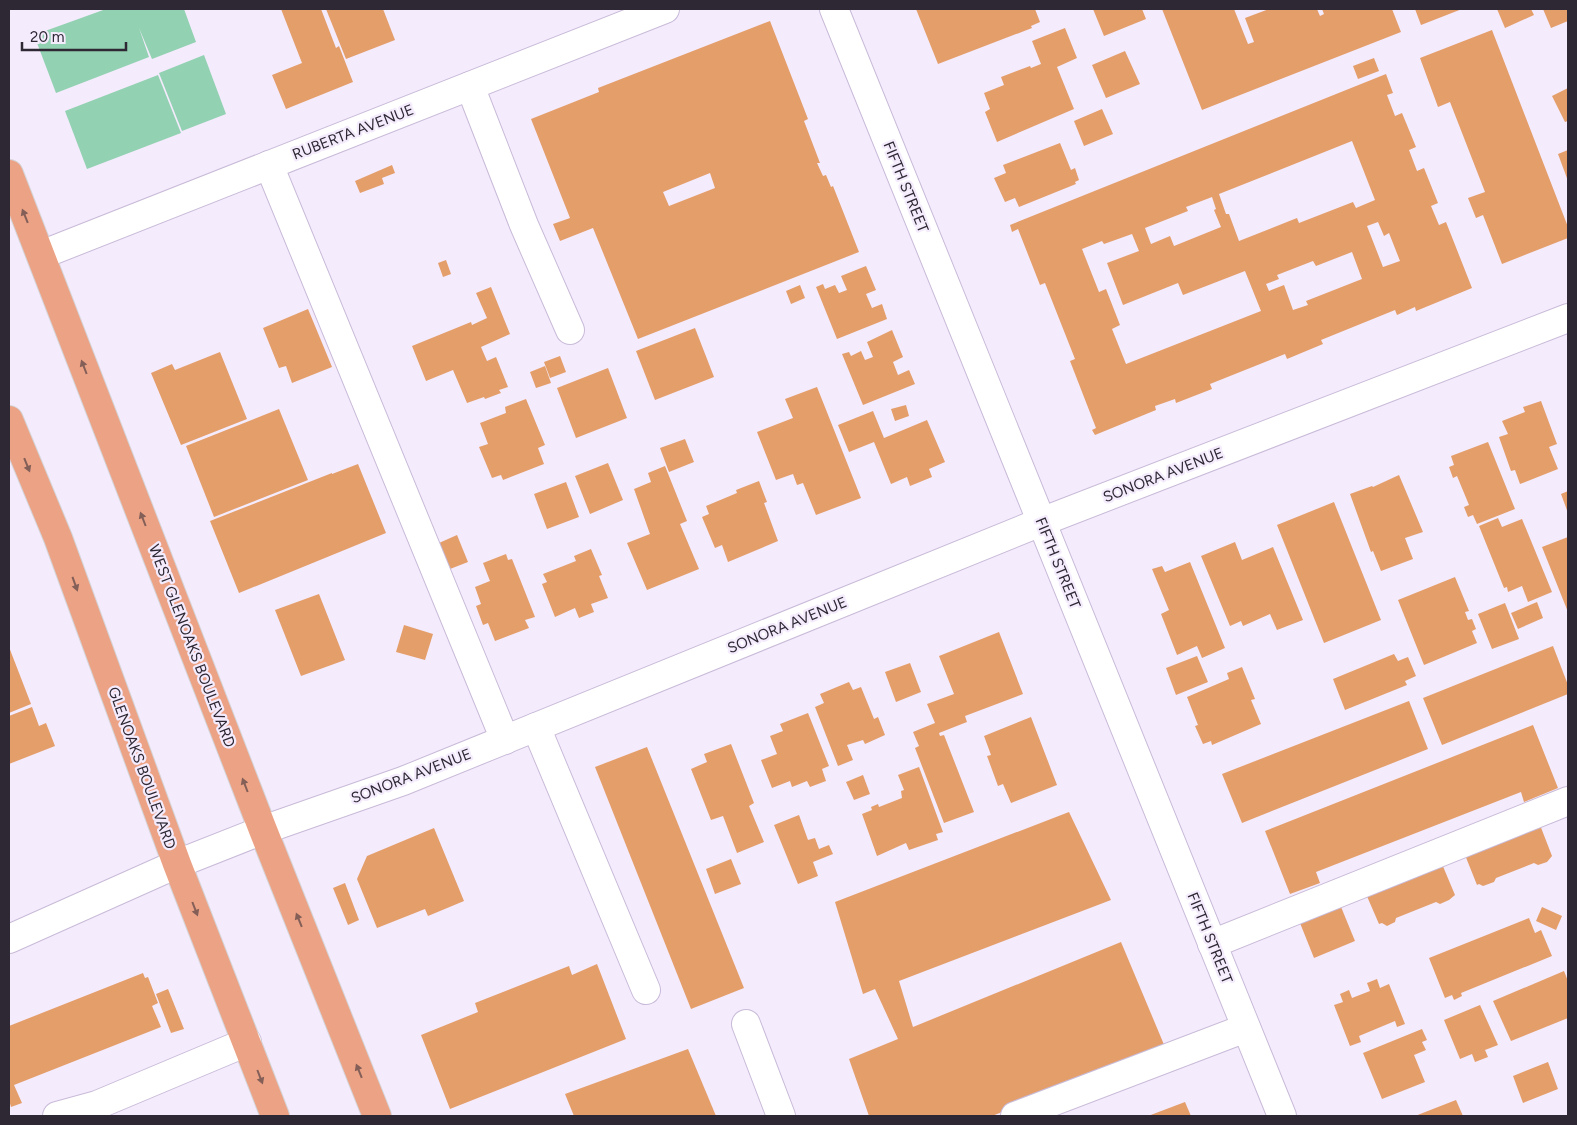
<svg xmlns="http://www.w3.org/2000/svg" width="1577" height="1125" font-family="Figtree,sans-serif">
  <rect width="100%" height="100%" fill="#f4ebfd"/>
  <g fill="#92d1b1">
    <path d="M106 9H184L196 42 152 59 139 28 149 57 56 93 34 35Z"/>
    <path d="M204 55 226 114 182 131 159 73Z"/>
    <path d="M158 75 181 133 87 169 65 111Z"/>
  </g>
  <g fill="#e49e6a" fill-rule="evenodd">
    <path d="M281 9H321L336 48 339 46 353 82 286 109 272 75 302 63Z"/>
    <path d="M326 9H383L395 40 346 59Z"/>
    <path d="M916 9H1025V10L1035 9 1040 22 1031 26 1032 28 938 64Z"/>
    <path d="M1093 9H1142L1146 19 1104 36Z"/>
    <path d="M1162 9H1234L1248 44 1254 42 1245 18 1269 9H1317L1320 16 1324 14 1322 9H1392L1401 32 1202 110Z"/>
    <path d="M1415 9H1462L1421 25Z"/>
    <path d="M1497 9H1531L1534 15 1505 28Z"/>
    <path d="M1543 9H1568V21L1551 28Z"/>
    <path d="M770 21 808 119 804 121 820 163H817L823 176 826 175 831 187 833 186 859 252 638 339 593 228 560 241 553 224 570 218 531 119 599 92 598 88ZM710 173 715 188 669 206 663 192Z"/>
    <path d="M1065 28 1077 58 1057 67 1074 109 997 142 985 112 990 109 984 93 1004 85 1001 77 1030 66 1031 68 1041 64 1032 41Z"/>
    <path d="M1492 30 1568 227V238L1502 264 1483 215 1476 218 1468 198 1485 192 1450 102 1438 107 1420 58Z"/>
    <path d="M1125 51 1140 84 1106 98 1092 65Z"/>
    <path d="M1374 58 1379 71 1358 79 1353 66Z"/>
    <path d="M1386 74 1393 93 1387 95 1395 116 1402 113 1416 147 1409 150 1417 171 1424 168 1438 203 1431 206 1439 225 1446 222 1472 288 1416 311 1415 307 1397 315 1395 310 1321 340 1323 344 1287 359 1285 354 1210 384 1212 389 1176 403 1175 399 1155 406 1156 410 1095 435 1092 430 1096 428 1070 361 1075 359 1045 283 1040 285 1018 229 1012 232 1010 225ZM1352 141 1375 200 1356 208 1353 202 1299 223 1297 218 1239 241 1229 214H1226L1219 194ZM1212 197 1216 209 1214 210 1221 227 1174 246 1170 236 1151 244 1145 228 1188 211 1186 207ZM1378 222 1384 236 1389 233 1400 261 1383 267 1367 226ZM1132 234 1139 251 1107 263 1123 305 1178 283 1183 295 1245 271 1261 311 1126 364 1112 329 1120 325 1106 289 1099 292 1082 249 1102 241 1104 244ZM1352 252 1362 279 1306 301 1308 305 1293 310 1284 285 1269 291 1266 284 1279 279 1277 275 1313 261 1316 266Z"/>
    <path d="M1568 88V121L1565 122 1552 96Z"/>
    <path d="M1102 109 1113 134 1084 146 1074 121Z"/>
    <path d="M1060 143 1071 170 1075 168 1079 180 1075 182 1076 184 1019 207 1015 198 1005 202 994 178 1006 173 1003 165Z"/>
    <path d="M1568 150V181L1558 154Z"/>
    <path d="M392 165 395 173 382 178 384 184 360 193 355 181Z"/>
    <path d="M446 260 451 274 443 277 438 263Z"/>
    <path d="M866 266 876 290 866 294 872 308 882 304 887 319 837 339 816 287 823 284 825 289 835 285 839 293 847 290 841 276Z"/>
    <path d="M800 285 805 298 791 304 786 291Z"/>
    <path d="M491 287 510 334 481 347 487 361 496 357 508 387 499 390 501 393 485 399 484 397 467 403 453 370 426 381 412 346 471 322 472 325 487 318 476 293Z"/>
    <path d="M308 309 332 367 292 383 286 366 279 368 263 328Z"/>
    <path d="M695 328 714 377 655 400 636 351Z"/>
    <path d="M892 330 903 357 893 362 898 375 909 370 915 384 863 405 842 354 849 352 851 356 861 351 865 360 873 357 867 342Z"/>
    <path d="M220 352 247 419 181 445 151 373 172 364 175 370Z"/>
    <path d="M560 356 566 372 550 378 544 362Z"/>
    <path d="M545 366 551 383 536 388 530 372Z"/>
    <path d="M608 368 627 418 576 438 557 388Z"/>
    <path d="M817 387 861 498 816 515 803 483 797 485 793 474 776 480 757 432 793 418 785 399Z"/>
    <path d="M526 399 545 445 538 448 544 464 503 480 501 475 492 478 479 447 488 444 480 423 506 413 505 407Z"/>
    <path d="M1541 401 1557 444 1549 447 1558 469 1520 484 1515 470 1511 471 1499 437 1508 434 1502 421 1525 412 1523 407Z"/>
    <path d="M906 405 909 416 895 421 891 409Z"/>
    <path d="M279 409 308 480 214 517 186 446Z"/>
    <path d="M873 411 884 438 927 420 945 462 929 469 932 477 910 486 907 477 891 484 874 442 849 452 838 425Z"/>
    <path d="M685 439 694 462 669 472 660 448Z"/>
    <path d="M1488 442 1515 509 1477 524 1473 515 1468 517 1464 507 1469 505 1457 476 1453 478 1449 467 1454 465 1451 456Z"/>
    <path d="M608 463 623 500 590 514 575 476Z"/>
    <path d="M358 464 386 533 239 593 210 521 332 473V474Z"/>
    <path d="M665 466 687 521 680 524 699 569 647 590 627 543 650 534 634 489 651 482 648 473Z"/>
    <path d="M1399 475 1423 532 1405 538 1413 559 1381 571 1373 551 1371 552 1350 494 1372 486 1373 487Z"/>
    <path d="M759 481 767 502 764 503 778 541 728 562 722 545 715 548 702 517 709 514 706 506 737 493 736 490Z"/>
    <path d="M566 482 579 517 547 529 534 494Z"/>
    <path d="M1568 491V513L1561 494Z"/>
    <path d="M1334 502 1381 620 1324 643 1277 525Z"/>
    <path d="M1498 518 1502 527 1522 519 1552 592 1528 602 1522 586 1508 592 1507 587 1504 588 1479 526Z"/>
    <path d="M457 535 468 562 450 569 439 543Z"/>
    <path d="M1568 537V612L1542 547Z"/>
    <path d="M1235 542 1242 560 1273 547 1303 620 1277 630 1270 614 1243 626 1241 621 1230 626 1201 556Z"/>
    <path d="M591 549 602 575 599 576 608 598 591 604 594 612 579 618 575 608 555 617 542 584 547 582 543 574 576 561 574 556Z"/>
    <path d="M506 554 508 560 512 559 535 617 525 620 529 628 495 641 488 623 483 625 476 606 481 604 475 587 490 581 483 563Z"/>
    <path d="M1190 562 1225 648 1202 658 1197 646 1177 655 1161 614 1169 610 1152 569 1162 566 1165 572Z"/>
    <path d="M1455 577 1469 611 1465 612 1468 620 1472 619 1476 629 1472 631 1477 643 1424 665 1398 600Z"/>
    <path d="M319 594 345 660 301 676 275 610Z"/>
    <path d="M1537 602 1543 618 1518 629 1511 613Z"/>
    <path d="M1505 603 1519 639 1492 649 1478 614Z"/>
    <path d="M404 625 433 634 425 660 396 652Z"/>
    <path d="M999 632 1023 694 965 716 967 722 939 733 940 736 944 735 974 812 944 823 915 748 919 746 913 732 935 723 927 704 954 694 939 656Z"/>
    <path d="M1553 646 1568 685V694L1442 745 1423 698Z"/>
    <path d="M9 647 31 704 9 713Z"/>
    <path d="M1394 654 1398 661 1408 657 1416 676 1405 681 1407 685 1345 710 1333 679Z"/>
    <path d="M1197 656 1208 682 1176 695 1166 668Z"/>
    <path d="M910 663 921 692 896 702 885 672Z"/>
    <path d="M1242 667 1255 699 1251 700 1261 724 1212 745 1211 741 1203 744 1195 726 1198 725 1187 697 1229 679 1227 673Z"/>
    <path d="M849 682 853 690 861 687 874 719 878 717 885 735 865 744 863 740 847 745 853 760 838 766 815 707 824 703 820 694Z"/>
    <path d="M1409 701 1428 749 1242 823 1222 774Z"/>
    <path d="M32 707 39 726 46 723 55 746 9 764V716Z"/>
    <path d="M808 713 829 766 822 769 826 781 810 787 807 781 792 787 790 781 772 788 761 760 777 754 770 736 783 731 780 724Z"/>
    <path d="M1031 717 1057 785 1011 803 1003 784 998 786 987 756 991 755 984 736Z"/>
    <path d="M1533 725 1558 788 1524 802 1521 792 1316 872 1320 883 1290 894 1265 831Z"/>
    <path d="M731 744 754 803 749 806 764 842 737 853 723 816 711 820 691 769 707 762 704 754Z"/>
    <path d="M647 747 744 988 691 1009 595 767Z"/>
    <path d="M919 767 943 832 936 834 938 840 909 850 906 843 877 856 862 814 872 810 871 807 878 804 879 807 902 798 901 791 904 790 898 775Z"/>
    <path d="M863 775 870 794 854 800 846 782Z"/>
    <path d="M1069 812 1111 900 899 981 913 1027 1121 942 1165 1047 992 1116H869L849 1059 898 1039 875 989 863 994 835 902Z"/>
    <path d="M799 815 808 840 815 838 819 849 829 845 833 854 813 862 818 876 798 884 774 825Z"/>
    <path d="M1540 825 1552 856 1547 862 1538 865 1534 863 1496 878 1494 882 1483 886 1479 884 1477 885 1465 855Z"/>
    <path d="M434 828 464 901 428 916 425 909 377 928 357 879 367 856Z"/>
    <path d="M731 859 741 884 715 894 706 869Z"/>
    <path d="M1442 864 1455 895 1449 900 1440 904 1436 902 1396 918 1395 922 1387 926 1382 923 1379 924 1366 894Z"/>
    <path d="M345 883 359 920 348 925 333 888Z"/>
    <path d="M1339 902 1355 941 1314 958 1298 918Z"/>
    <path d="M1542 907 1562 916 1556 930 1536 921Z"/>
    <path d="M1529 918 1535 933 1541 930 1552 956 1461 993 1462 996 1454 1000 1452 995 1445 998 1429 958Z"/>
    <path d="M597 964 626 1039 450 1109 421 1035 478 1012 475 1003 569 966 572 975Z"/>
    <path d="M1564 971 1568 981V1018L1511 1041 1493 1001Z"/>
    <path d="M143 973 145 978 148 977 158 1003 152 1006 161 1027 14 1085 22 1103 11 1107 9 1100V1026Z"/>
    <path d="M1377 979 1380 988 1389 984 1405 1024 1397 1027 1395 1021 1359 1036 1361 1042 1350 1046 1334 1005 1343 1002 1340 994 1349 990 1352 998 1370 991 1367 983Z"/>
    <path d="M168 989 184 1029 171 1033 156 994Z"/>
    <path d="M1480 1005 1498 1045 1485 1050 1488 1057 1475 1062 1472 1054 1460 1059 1444 1020Z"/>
    <path d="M1422 1029 1427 1040 1422 1042 1426 1050 1414 1055 1425 1082 1382 1099 1363 1053Z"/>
    <path d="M688 1049 716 1116H574L565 1094Z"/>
    <path d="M1548 1062 1558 1089 1523 1103 1513 1076Z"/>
    <path d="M1456 1100 1463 1116H1415Z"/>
    <path d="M1185 1102 1191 1116H1148Z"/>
  </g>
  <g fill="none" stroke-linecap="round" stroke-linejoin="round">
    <defs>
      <g id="minor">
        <path d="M834 9 1282 1116"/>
        <path d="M470 86 524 225 570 330"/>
        <path d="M269 165 505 740"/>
        <path d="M41 255 665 9"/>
        <path d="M536 727 646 990"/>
        <path d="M9 939 177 864 263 830 403 781 1041 522 1568 318"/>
        <path d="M1212 944 1568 801"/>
        <path d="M746 1024 781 1116"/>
        <path d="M57 1116 97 1105 247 1042"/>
        <path d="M1015 1116 1246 1028"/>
      </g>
      <g id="major">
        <path d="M9 174 263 830 377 1116"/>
        <path d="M9 420 58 538 177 864 275 1116"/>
      </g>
    </defs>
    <use href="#minor" stroke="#c9bbd8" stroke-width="30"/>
    <use href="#major" stroke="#d5d4d6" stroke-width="30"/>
    <use href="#minor" stroke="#fff" stroke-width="28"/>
    <use href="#major" stroke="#eca285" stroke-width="28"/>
  </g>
  <defs><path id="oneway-solid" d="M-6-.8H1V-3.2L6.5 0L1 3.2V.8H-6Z" transform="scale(1.25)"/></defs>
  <g fill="#835f58">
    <use href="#oneway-solid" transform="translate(25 216) rotate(-112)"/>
    <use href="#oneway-solid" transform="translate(84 367) rotate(-111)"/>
    <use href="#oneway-solid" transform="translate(27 465) rotate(68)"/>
    <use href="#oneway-solid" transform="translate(143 519) rotate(-111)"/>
    <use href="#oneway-solid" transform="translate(75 584) rotate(70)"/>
    <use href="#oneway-solid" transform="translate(245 785) rotate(-111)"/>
    <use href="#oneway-solid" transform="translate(195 909) rotate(69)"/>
    <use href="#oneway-solid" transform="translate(299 920) rotate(-112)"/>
    <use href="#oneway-solid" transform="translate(359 1071) rotate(-112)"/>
    <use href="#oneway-solid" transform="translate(260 1077) rotate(69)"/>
  </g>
  <g text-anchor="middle" stroke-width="4.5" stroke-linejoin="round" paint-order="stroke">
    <g font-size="15" fill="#2d2833" stroke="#f4ebfd">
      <text transform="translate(353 132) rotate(-21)" y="5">RUBERTA AVENUE</text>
      <text transform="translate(906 187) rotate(68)" y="5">FIFTH STREET</text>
      <text transform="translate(1163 475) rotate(-21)" y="5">SONORA AVENUE</text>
      <text transform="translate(1058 563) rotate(68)" y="5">FIFTH STREET</text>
      <text transform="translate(787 625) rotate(-22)" y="5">SONORA AVENUE</text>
      <text transform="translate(192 646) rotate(69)" y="5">WEST GLENOAKS BOULEVARD</text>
      <text transform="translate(142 768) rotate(70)" y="5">GLENOAKS BOULEVARD</text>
      <text transform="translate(411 776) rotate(-21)" y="5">SONORA AVENUE</text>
      <text transform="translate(1210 938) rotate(68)" y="5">FIFTH STREET</text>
    </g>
  </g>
  <rect width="1577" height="1125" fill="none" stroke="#2d2833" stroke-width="20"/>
  <path d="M22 42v8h104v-8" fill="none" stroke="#2d2833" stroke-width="2.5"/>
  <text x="30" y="42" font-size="15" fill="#2d2833" stroke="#f4ebfd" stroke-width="4" paint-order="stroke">20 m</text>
</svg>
